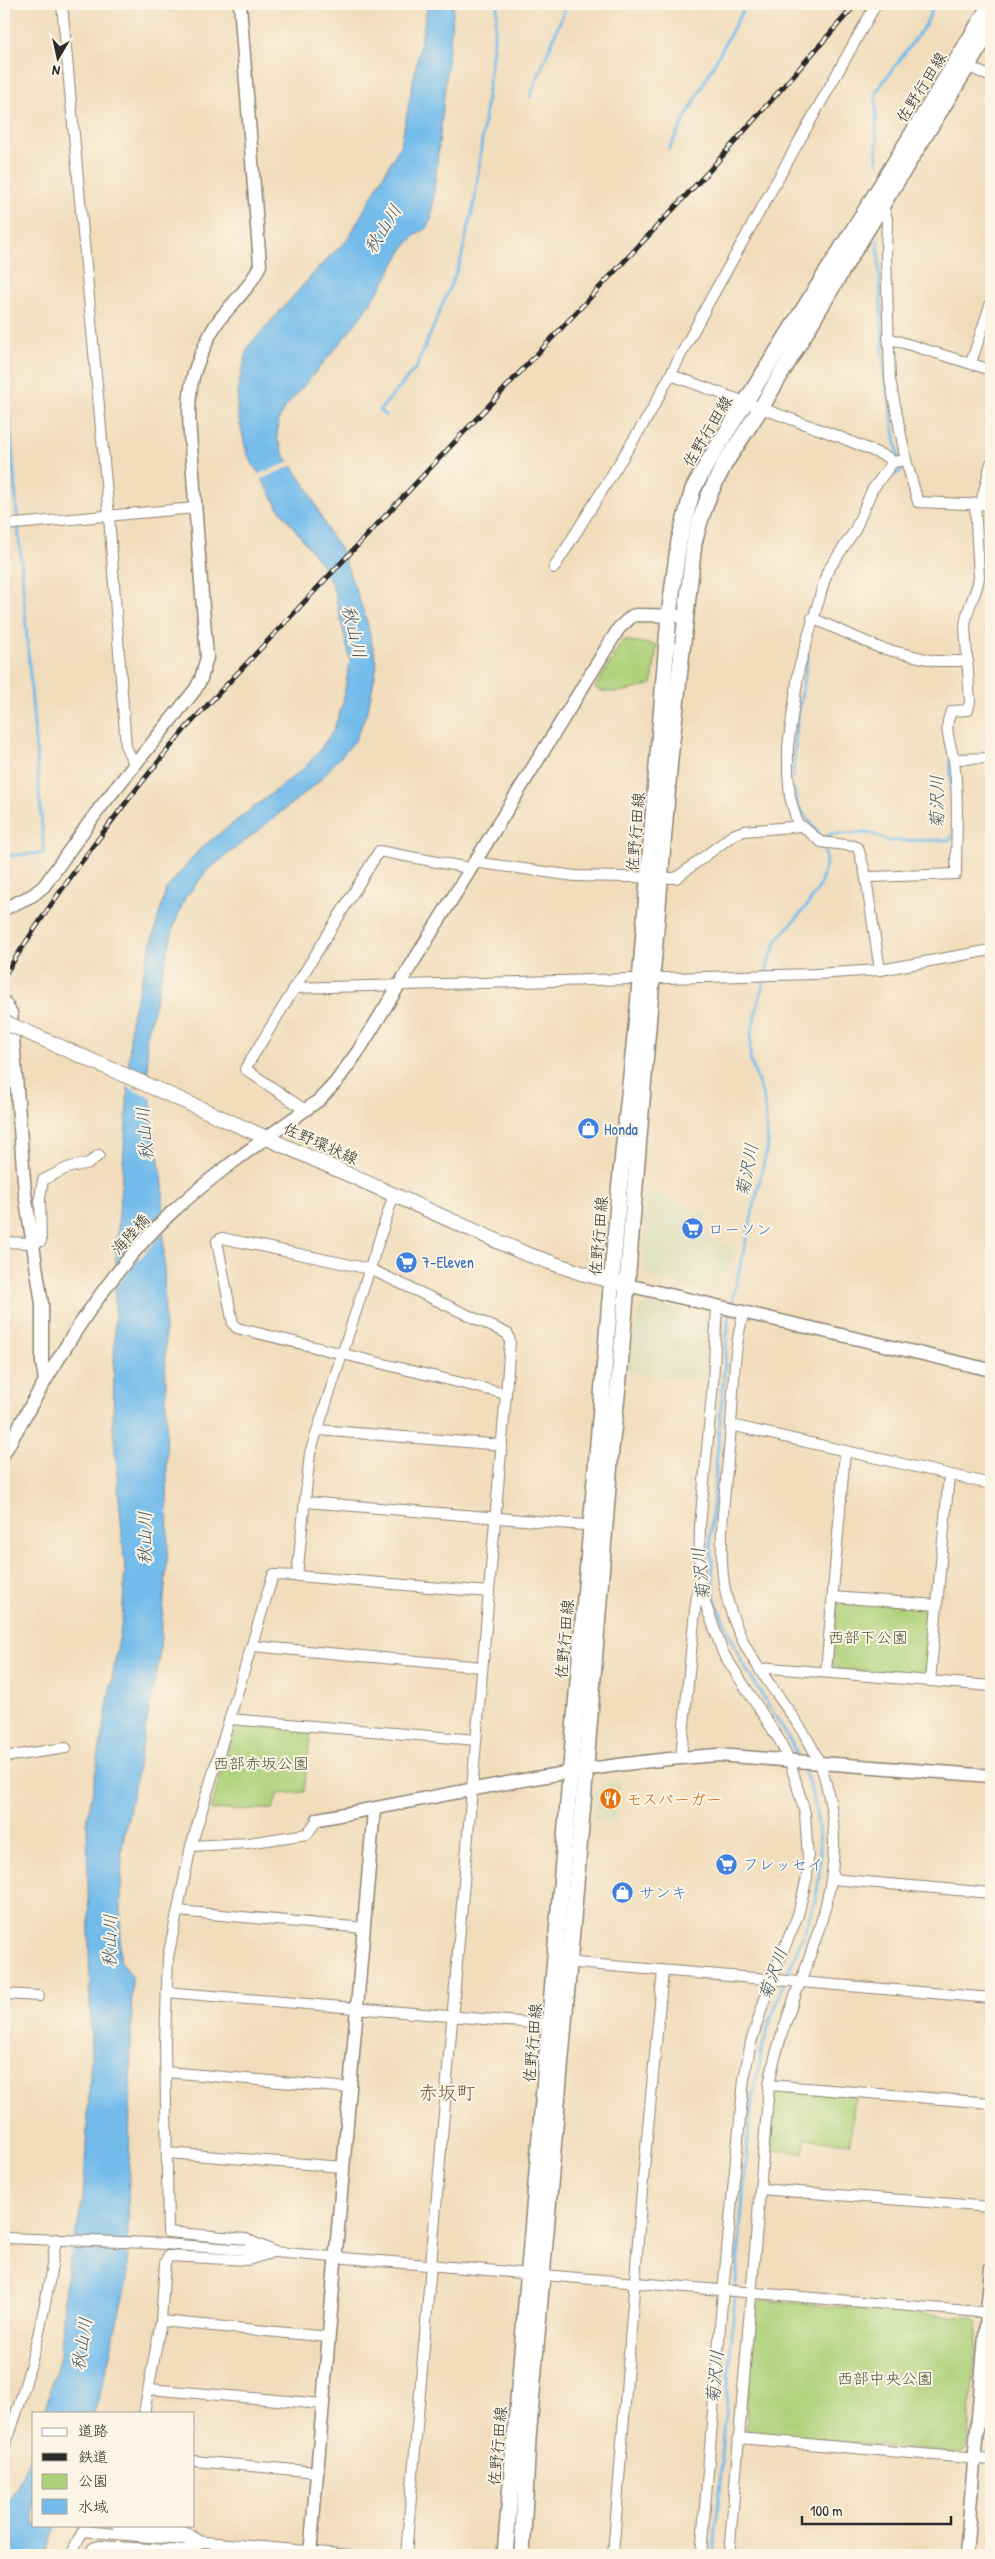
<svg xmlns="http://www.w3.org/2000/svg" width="995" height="2559" font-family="'Patrick Hand','Klee One',sans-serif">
  <rect width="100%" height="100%" fill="#fcf5e5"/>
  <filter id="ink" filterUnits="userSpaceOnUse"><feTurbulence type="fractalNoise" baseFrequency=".02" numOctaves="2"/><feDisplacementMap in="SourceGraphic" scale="10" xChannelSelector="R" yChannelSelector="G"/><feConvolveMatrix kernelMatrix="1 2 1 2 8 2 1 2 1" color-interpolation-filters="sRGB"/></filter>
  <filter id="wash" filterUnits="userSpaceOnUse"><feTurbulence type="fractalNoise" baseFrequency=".0096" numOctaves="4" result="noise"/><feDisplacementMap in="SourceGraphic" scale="20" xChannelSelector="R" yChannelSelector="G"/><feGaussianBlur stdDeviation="1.12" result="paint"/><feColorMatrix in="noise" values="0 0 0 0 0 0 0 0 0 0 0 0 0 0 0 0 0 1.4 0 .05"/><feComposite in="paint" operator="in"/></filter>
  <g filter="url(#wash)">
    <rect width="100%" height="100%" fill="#f1ddbc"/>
    <g fill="#dcdebc">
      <path d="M646 1191 708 1213 703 1236 736 1250 729 1272 716 1276 714 1293 653 1278 647 1272 643 1263Z"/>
      <path d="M647 1303 708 1316 713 1322 708 1381 629 1373 637 1314 642 1305Z"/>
      <path d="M620 1780 616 1822 593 1820 595 1792 606 1783Z"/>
    </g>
    <g fill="#aed17a" stroke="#6c7e52">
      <path d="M623 640 657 645 652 684C637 689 609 697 595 688Z"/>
      <path d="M840 1600 928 1607 932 1611 926 1671 920 1675 837 1669 832 1664 837 1604Z"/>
      <path d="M234 1724 311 1730 304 1792 278 1794 273 1809 211 1810Z"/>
      <path d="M778 2089 855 2095 850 2143 806 2139 804 2153 768 2150 773 2094Z"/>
      <path d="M762 2300 972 2318 978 2323 967 2449 960 2453 749 2434 745 2428 756 2304Z"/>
    </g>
    <g fill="#72bbeb" stroke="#4e738b">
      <path d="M428 4H454L431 219 426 229C407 236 395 263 386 279 358 326 319 367 284 409L278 421 277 438 283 453 308 489 328 531 340 548 366 618 377 665 368 709 355 741 315 785 207 871 185 898 174 926 146 1040 153 1130 163 1183 168 1550 159 1660 122 1847 120 1960 132 1977 127 2282C115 2326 108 2370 94 2413H44L61 2352 65 2282 83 2200 91 2058 87 1822 122 1622 125 1568 113 1426 116 1251 126 1125 131 1019 166 889 201 848 303 769 317 754 334 729 343 702 350 660 334 590 323 566 278 507 247 454 237 411 238 387 248 347 322 264 348 239 401 144Z"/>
      <path d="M34 2446V2525H56L44 2555H4V2511L19 2483Z"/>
    </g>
    <g fill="#f1ddbc">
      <path d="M292 461 294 465 259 480 257 475Z"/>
      <path d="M126 1065 152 1076 155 1100 125 1086Z"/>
      <path d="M166 1208V1229L112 1290 113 1267Z"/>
    </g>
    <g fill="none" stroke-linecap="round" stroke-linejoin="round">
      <g stroke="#72bbeb" stroke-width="3">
        <path d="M530 97 567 4"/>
        <path d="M669 149 746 4"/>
        <path d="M877 163 876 92 926 24 934 4"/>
        <path d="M4 347 44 853 4 856"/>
        <path d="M385 416 380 410 416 368 460 263 475 199 498 4"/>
        <path d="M860 530 885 481 901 471 884 372 878 241"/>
        <path d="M828 586 836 566"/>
        <path d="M950 758 952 801"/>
        <path d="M793 777 796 729 808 654"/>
        <path d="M794 788 798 806 819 834"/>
        <path d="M823 839 831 834 871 833 888 841 943 840H950L953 833"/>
        <path d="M731 1307 768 1144 764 1099 750 1059 751 1033 768 964 777 940 806 907 820 886 826 863 824 845"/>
        <path d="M729 1313 710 1540 715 1601 742 1662 791 1742 798 1757"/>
        <path d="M714 2555 748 2135C753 2096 758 2059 770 2022 782 1983 800 1946 813 1908 826 1864 820 1806 802 1765"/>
      </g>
    </g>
  </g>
  <g filter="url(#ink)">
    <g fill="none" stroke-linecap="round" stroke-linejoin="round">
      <defs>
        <g id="minor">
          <path d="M62 4 109 516 126 747 134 764"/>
          <path d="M963 64 991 77"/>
          <path d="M877 204 885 212 887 219 886 255 890 380 906 460"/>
          <path d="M888 338 991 370"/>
          <path d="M971 363 991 302"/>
          <path d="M671 375 840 437 887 457 893 462"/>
          <path d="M981 503 991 463"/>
          <path d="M4 525 195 508"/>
          <path d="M554 568 649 415 710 300 876 4"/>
          <path d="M812 618 880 648 935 661H968"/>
          <path d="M954 759 991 758"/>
          <path d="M798 825 790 797 788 771V746L799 668 827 572 855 530 872 490 893 462 906 460 918 502 991 505"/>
          <path d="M473 862 575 876 676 878 733 835 744 831 802 826 821 842 854 846 858 848 865 872 880 970"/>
          <path d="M865 872 866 876 870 877 956 874C956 836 959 798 954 761 951 745 942 726 952 711L968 710 970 702 965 626C967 605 977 595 979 577L975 503"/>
          <path d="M293 988 815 974 880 970 991 950"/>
          <path d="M305 1110 245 1069 379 851 469 868"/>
          <path d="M4 1242 31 1243 41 1241 40 1198 43 1180 67 1168 89 1163 99 1155"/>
          <path d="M731 1425 991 1484"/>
          <path d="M319 1430 502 1445"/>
          <path d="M306 1502 596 1526"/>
          <path d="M297 1576 489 1592"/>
          <path d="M699 1581 704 1600 723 1653 780 1741 791 1765 805 1813 808 1859 807 1877 798 1915 771 1980 751 2042 744 2079 723 2291 701 2555"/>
          <path d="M833 1597 937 1605"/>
          <path d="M252 1646 482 1667"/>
          <path d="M760 1670 771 1668 991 1686"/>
          <path d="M826 1672 845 1452"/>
          <path d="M930 1681 949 1475"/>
          <path d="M230 1719 476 1740"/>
          <path d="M4 1757 66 1748"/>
          <path d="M681 1757 695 1610 699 1581 700 1526 713 1383 717 1306"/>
          <path d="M191 1846 273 1575 297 1576 310 1453 394 1194"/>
          <path d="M832 1879 991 1893"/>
          <path d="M178 1911 364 1928"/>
          <path d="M564 1962 991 1998"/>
          <path d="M166 1992 554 2025"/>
          <path d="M4 1994 39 1996"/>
          <path d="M166 2072 350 2088"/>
          <path d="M769 2085 991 2103"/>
          <path d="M168 2153 343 2167"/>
          <path d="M760 2189 991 2207"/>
          <path d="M4 2238 151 2243 274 2252 991 2313"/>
          <path d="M271 2250 246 2239 168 2232 165 2042 168 1957 191 1846 248 1843 307 1834 318 1819"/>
          <path d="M161 2321 329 2337"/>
          <path d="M149 2389 323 2404"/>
          <path d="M144 2413 161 2321 165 2263 168 2256 247 2260 268 2254"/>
          <path d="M738 2438 991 2460"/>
          <path d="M4 2449C29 2381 46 2311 56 2239"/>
          <path d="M194 2461 317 2472"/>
          <path d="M118 2525 184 2531 201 2542"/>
          <path d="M71 2555 83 2531 350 2555"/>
          <path d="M89 2555 93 2548 99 2546 185 2551 201 2543"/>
          <path d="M406 2555C441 2168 471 1781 506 1394L510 1342 508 1334 370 1269 222 1238 217 1241 233 1324 237 1328 506 1394"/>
          <path d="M613 2555 642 2190 663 1971"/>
          <path d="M729 2555 769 2085C785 1992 846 1911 832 1813 829 1797 826 1777 819 1762 803 1723 765 1684 745 1645 732 1620 723 1591 722 1563 720 1517 728 1471 731 1425 734 1388 733 1348 744 1312"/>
        </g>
        <g id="tertiary">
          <path d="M4 909 33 895 44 886 99 809 195 690 201 679 207 657C202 596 197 534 193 473 191 439 184 400 196 367 203 350 211 328 224 314 237 298 252 285 260 265L240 4"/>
          <path d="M4 1002 11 1013 25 1193 42 1304V1362L45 1380"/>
          <path d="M627 1285 991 1370"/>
          <path d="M4 1453C51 1369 100 1280 171 1213 217 1171 269 1136 319 1100L336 1082 359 1050 619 628 632 616 637 615 685 616"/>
          <path d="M318 1819C449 1795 586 1763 718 1755L991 1776"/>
          <path d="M310 2555 374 1809"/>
          <path d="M966 2555 991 2267"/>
        </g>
        <path id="secondary" d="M204 1110 524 1253 581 1273 627 1285"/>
        <g id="primary">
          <path d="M505 2555 619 1192 638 1007 669 615 679 541 693 489 711 457 872 200 991 4"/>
          <path d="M522 2555 528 2439 583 1803 611 1449 620 1369 670 759 694 543 700 521 709 495 725 463 761 408 847 262 991 28"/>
        </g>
      </defs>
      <use href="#minor" stroke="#8e8474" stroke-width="12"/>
      <use href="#tertiary" stroke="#8e8474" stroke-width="15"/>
      <use href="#secondary" stroke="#8e8474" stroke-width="16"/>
      <use href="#primary" stroke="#8e8474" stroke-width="18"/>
      <use href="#minor" stroke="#fff" stroke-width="10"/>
      <use href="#tertiary" stroke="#fff" stroke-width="12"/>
      <use href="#secondary" stroke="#fff" stroke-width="14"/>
      <use href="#primary" stroke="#fff" stroke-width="15"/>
      <defs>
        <path id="rail" d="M4 976C59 889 120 807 186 728L709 171 856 4"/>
      </defs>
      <use href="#rail" stroke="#2b2b2b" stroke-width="5"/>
      <use href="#rail" stroke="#fcf5e5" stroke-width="3" stroke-dasharray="9" stroke-linecap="butt"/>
      <defs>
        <path id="secondary-bridge" d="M4 1022 204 1110"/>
      </defs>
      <use href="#secondary-bridge" stroke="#8e8474" stroke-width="16" stroke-linecap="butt"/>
      <use href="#secondary-bridge" stroke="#fff" stroke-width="14"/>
    </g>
  </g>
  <defs>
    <symbol id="shop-disc" viewBox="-11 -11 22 22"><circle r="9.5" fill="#3f7fe0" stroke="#fcf5e5"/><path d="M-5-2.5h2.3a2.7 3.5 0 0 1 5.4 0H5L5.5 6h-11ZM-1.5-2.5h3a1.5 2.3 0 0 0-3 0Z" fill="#fff"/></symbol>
    <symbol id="supermarket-disc" viewBox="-11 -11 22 22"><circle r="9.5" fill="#3f7fe0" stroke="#fcf5e5"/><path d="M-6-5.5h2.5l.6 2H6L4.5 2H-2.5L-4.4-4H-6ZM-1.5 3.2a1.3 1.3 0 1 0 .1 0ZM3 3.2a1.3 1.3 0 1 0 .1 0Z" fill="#fff"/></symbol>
    <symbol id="restaurant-disc" viewBox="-11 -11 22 22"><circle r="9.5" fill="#e8710a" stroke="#fcf5e5"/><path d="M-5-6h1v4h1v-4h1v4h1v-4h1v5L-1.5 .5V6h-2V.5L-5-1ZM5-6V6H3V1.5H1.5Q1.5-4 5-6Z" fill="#fff"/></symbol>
  </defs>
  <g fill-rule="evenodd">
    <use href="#shop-disc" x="576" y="1116" width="25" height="25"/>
    <use href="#supermarket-disc" x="680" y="1216" width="25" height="25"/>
    <use href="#supermarket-disc" x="394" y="1250" width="25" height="25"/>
    <use href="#restaurant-disc" x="598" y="1786" width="25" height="25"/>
    <use href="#supermarket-disc" x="714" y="1852" width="25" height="25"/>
    <use href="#shop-disc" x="610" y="1880" width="25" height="25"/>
  </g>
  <g text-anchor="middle" stroke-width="4" stroke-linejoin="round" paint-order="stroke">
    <g font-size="16" fill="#2b2b2b" stroke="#fcf5e5">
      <text transform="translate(921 87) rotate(-58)" y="6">佐野行田線</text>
      <text transform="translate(707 431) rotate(-59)" y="6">佐野行田線</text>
      <text transform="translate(635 832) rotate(-85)" y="6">佐野行田線</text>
      <text transform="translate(321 1143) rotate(24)" y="6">佐野環状線</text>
      <text transform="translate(130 1234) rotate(-48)" y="6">海陸橋</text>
      <text transform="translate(598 1236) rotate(-85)" y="6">佐野行田線</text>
      <text transform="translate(564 1639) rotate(-85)" y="6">佐野行田線</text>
      <text transform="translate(532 2043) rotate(-85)" y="6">佐野行田線</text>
      <text transform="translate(497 2446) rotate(-85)" y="6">佐野行田線</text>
    </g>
    <g font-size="16" fill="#366cbe" stroke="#fcf5e5" text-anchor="start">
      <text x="604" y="1135">Honda</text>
      <text x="708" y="1235">ローソン</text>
      <text x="422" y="1268">7-Eleven</text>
      <text x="743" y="1870">フレッセイ</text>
      <text x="639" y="1898">サンキ</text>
    </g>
    <g font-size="16" fill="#4c543f" stroke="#fcf5e5">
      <text x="868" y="1643">西部下公園</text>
      <text x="261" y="1769">西部赤坂公園</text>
      <text x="885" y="2384">西部中央公園</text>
    </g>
    <g font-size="16" fill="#c56008" stroke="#fcf5e5" text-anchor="start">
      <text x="626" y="1805">モスバーガー</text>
    </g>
    <g font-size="18" font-style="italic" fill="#405665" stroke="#fcf5e5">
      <text transform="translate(383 229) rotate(-58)" y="6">秋山川</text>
      <text transform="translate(354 632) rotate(77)" y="6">秋山川</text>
      <text transform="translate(937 802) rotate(-90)" y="6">菊沢川</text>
      <text transform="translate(145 1134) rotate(-94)" y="6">秋山川</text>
      <text transform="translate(747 1170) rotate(-79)" y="6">菊沢川</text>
      <text transform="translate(145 1538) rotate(-90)" y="6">秋山川</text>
      <text transform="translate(701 1574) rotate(-96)" y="6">菊沢川</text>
      <text transform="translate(110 1941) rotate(-89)" y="6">秋山川</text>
      <text transform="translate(773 1974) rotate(-70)" y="6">菊沢川</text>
      <text transform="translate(82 2344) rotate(-81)" y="6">秋山川</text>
      <text transform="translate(715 2377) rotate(-85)" y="6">菊沢川</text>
    </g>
    <g font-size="19" fill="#6e5b43" stroke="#fcf5e5">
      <text x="447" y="2099">赤坂町</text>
    </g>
  </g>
  <rect width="995" height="2559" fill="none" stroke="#fcf5e5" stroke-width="20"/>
  <rect x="32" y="2412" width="162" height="115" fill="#fcf5e5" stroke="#a8a49b"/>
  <rect x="42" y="2428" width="25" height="8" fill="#ffffff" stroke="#a8a49b"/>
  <text x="78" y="2436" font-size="15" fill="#2b2b2b">道路</text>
  <rect x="42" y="2453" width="25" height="8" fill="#2b2b2b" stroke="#a8a49b"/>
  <text x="78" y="2462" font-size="15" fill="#2b2b2b">鉄道</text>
  <rect x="42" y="2474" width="25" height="15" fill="#aed17a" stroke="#a8a49b"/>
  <text x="78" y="2486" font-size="15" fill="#2b2b2b">公園</text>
  <rect x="42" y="2499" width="25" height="15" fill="#72bbeb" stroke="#a8a49b"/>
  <text x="78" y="2512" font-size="15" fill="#2b2b2b">水域</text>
  <g transform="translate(58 58) rotate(189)" stroke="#fcf5e5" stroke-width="4" paint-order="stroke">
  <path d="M0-4L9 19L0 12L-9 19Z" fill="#2b2b2b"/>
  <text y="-8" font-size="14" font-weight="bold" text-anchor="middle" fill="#2b2b2b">N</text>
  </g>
  <path d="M802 2516v8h149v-8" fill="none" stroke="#2b2b2b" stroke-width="2.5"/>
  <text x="810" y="2516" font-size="15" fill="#2b2b2b" stroke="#fcf5e5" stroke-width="4" paint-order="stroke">100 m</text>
</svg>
